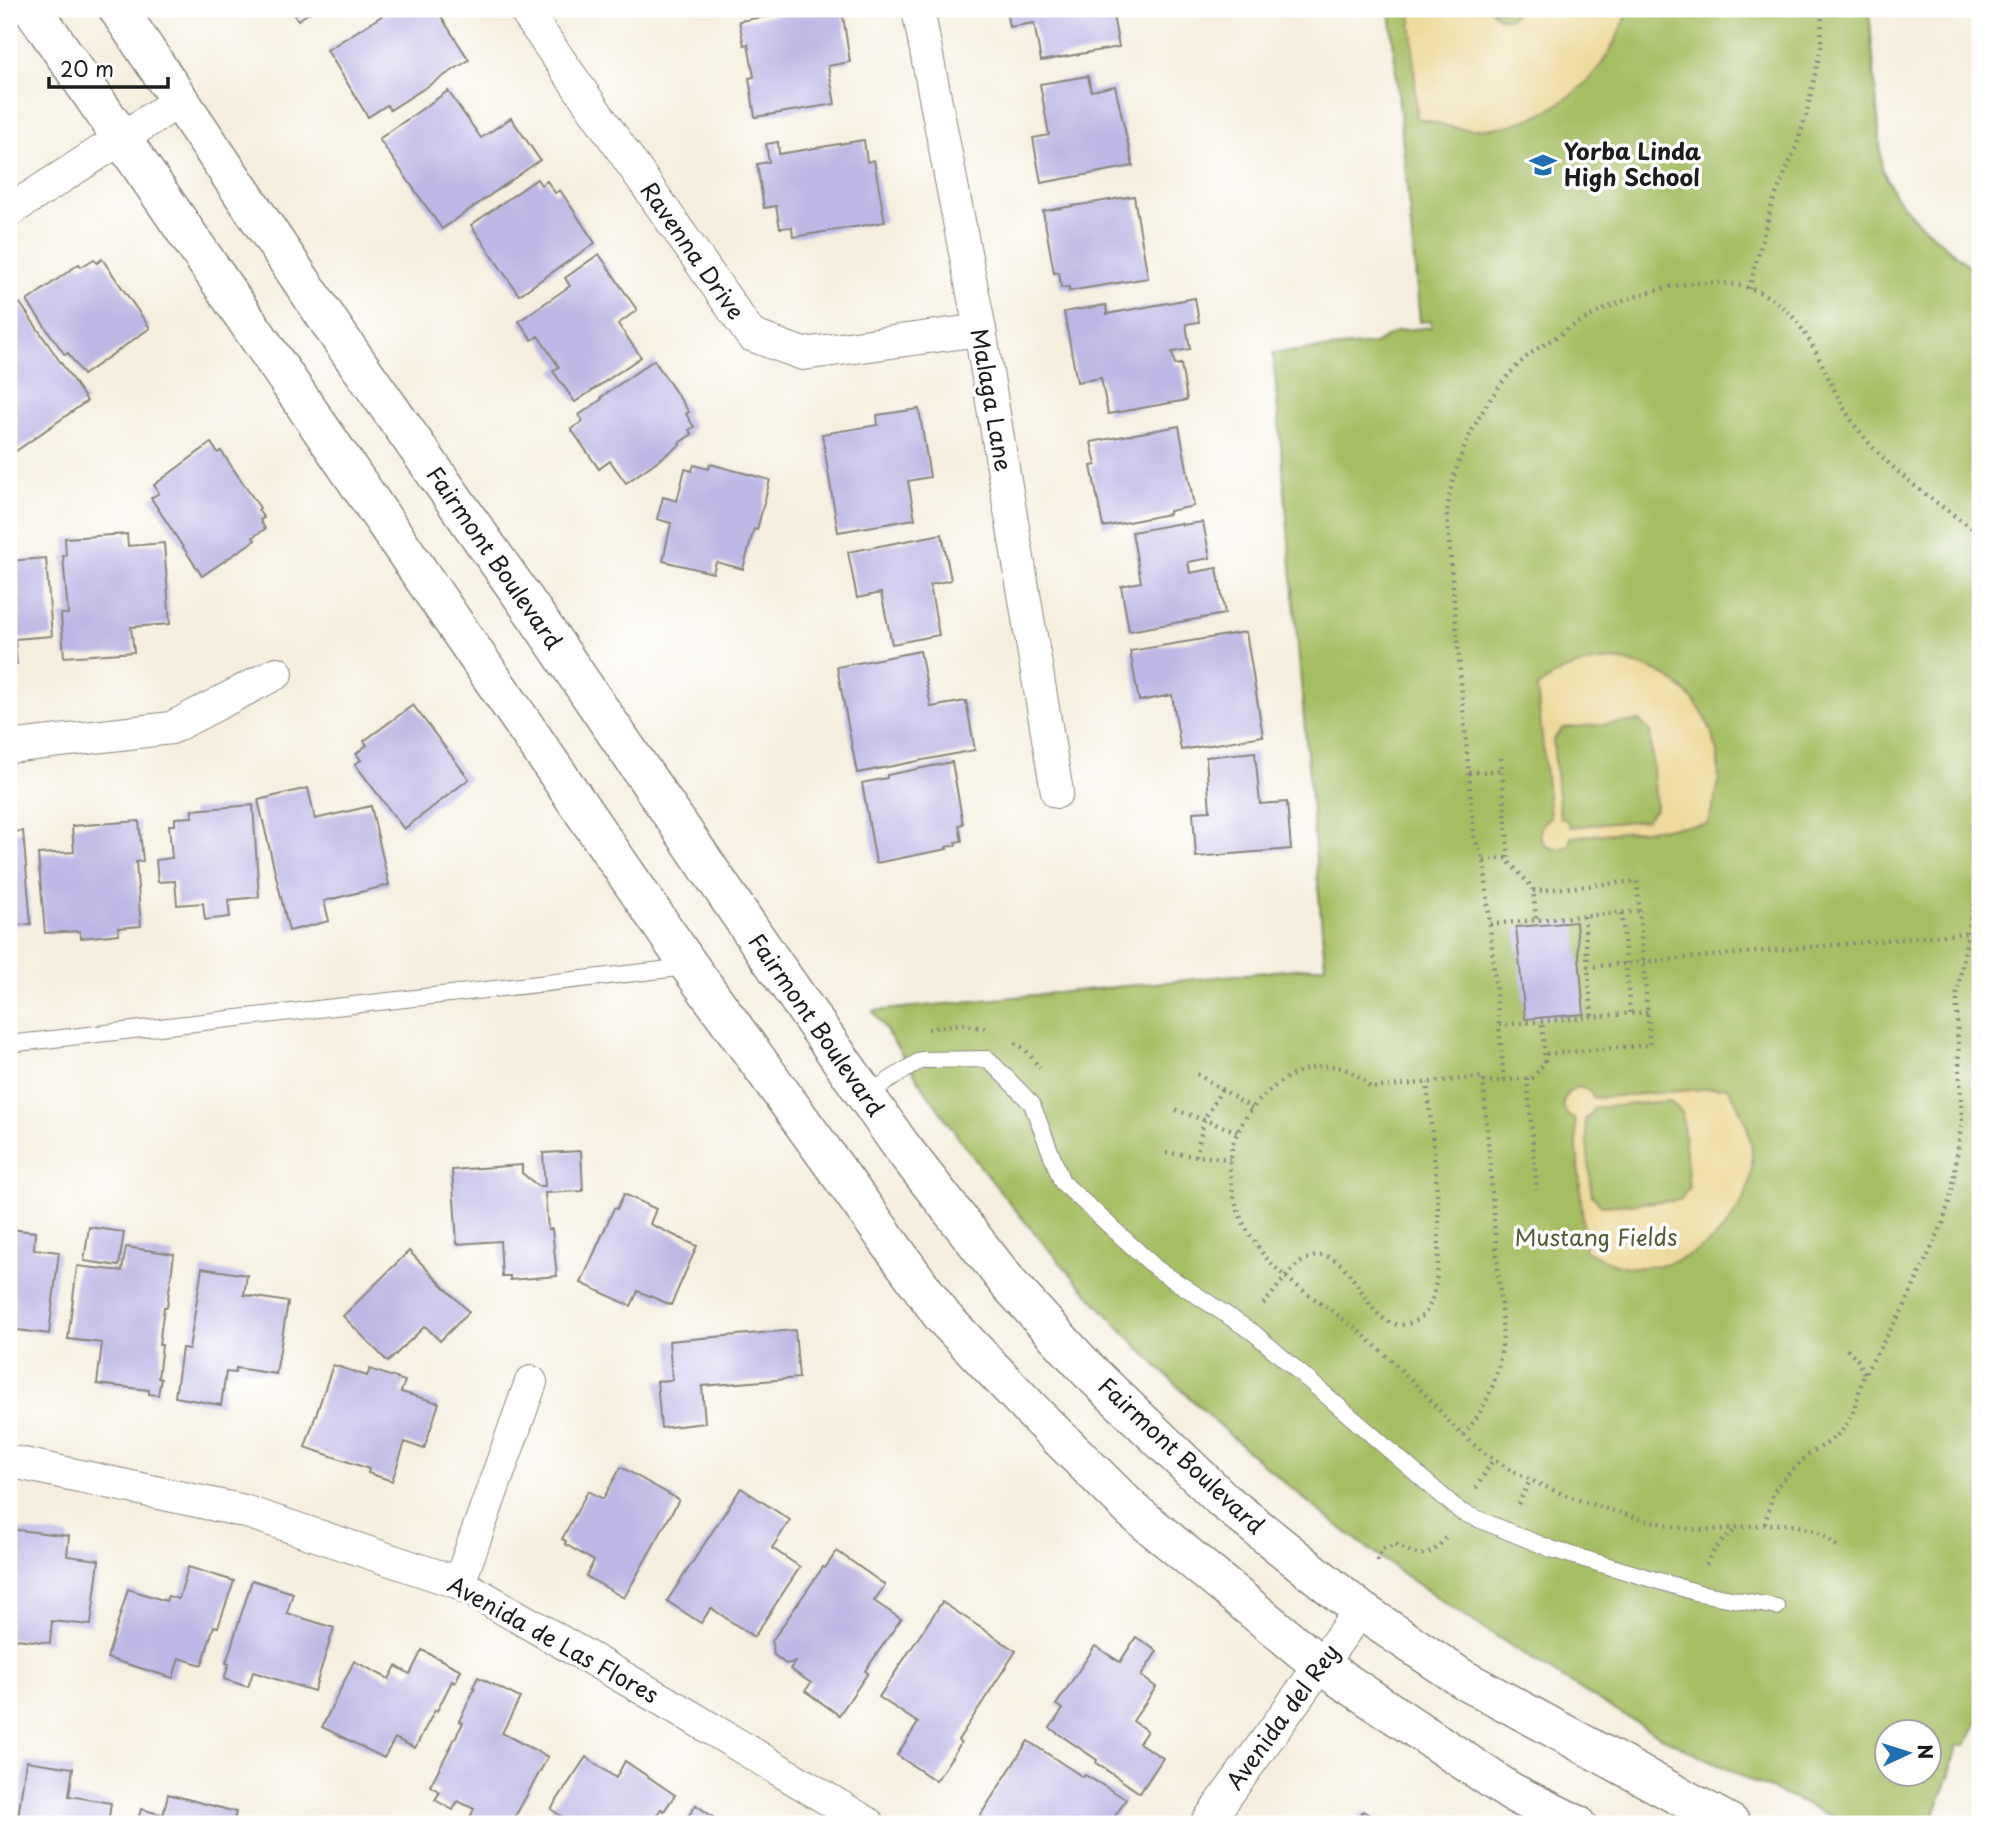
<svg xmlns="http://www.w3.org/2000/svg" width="1989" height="1833" font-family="'Playpen Sans',sans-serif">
  <rect width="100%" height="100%" fill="#fff"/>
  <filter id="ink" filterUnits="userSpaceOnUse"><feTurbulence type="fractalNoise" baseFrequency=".0143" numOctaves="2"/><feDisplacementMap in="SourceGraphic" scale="14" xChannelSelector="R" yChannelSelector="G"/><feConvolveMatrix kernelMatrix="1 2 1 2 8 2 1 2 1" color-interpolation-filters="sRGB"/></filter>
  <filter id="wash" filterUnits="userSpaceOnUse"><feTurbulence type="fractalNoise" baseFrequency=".00686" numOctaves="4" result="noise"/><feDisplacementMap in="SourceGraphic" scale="28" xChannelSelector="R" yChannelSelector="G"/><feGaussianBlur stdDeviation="1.57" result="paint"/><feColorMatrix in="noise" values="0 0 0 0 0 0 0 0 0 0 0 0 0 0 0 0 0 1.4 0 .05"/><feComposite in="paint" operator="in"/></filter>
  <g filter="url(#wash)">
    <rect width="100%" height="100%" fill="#f6efdf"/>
    <path fill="#a6be63" stroke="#616d40" stroke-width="2" fill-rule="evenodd" d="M1390 9H1869L1882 169 1896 197 1916 220 1980 276V1718L1966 1745H1957L1949 1777 1930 1824C1908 1824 1876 1828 1855 1824 1833 1819 1811 1806 1791 1798 1719 1768 1649 1732 1583 1691 1518 1651 1454 1610 1392 1566 1240 1457 1104 1322 987 1175 946 1123 910 1067 873 1011L1325 966 1273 353 1374 344 1397 331 1431 327V321L1420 322ZM1888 1731H1930V1773H1888Z"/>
    <g fill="#eeda9e" stroke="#857b5d" stroke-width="2" fill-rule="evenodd">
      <path d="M1411 9H1491C1499 22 1511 22 1519 9H1628C1626 21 1619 32 1614 43 1587 97 1530 130 1470 129 1453 129 1433 122 1417 118Z"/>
      <path d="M1612 660C1680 665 1725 719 1718 787 1716 800 1711 812 1707 824L1571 837 1569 845C1545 859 1529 830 1550 817L1537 688C1560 668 1582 662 1612 660ZM1640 721 1650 732 1656 808 1646 820 1570 827 1569 822 1560 817 1553 740 1563 728Z"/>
      <path d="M1577 1087 1589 1090 1594 1098 1728 1087C1740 1108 1750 1127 1752 1152 1757 1218 1694 1271 1631 1267 1614 1266 1600 1258 1585 1251L1575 1120C1559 1113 1560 1094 1577 1087ZM1669 1101 1682 1112 1689 1187 1680 1200 1603 1206 1592 1196 1585 1119 1593 1112 1594 1108Z"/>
    </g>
    <g id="blocks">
      <g fill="#beb7e5">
        <path d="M290 9H315L298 20Z"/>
        <path d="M393 9H424L426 11 436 9 469 60 390 110 387 105 368 117 327 50Z"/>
        <path d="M798 9H842L850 62 828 66 835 104 755 117 749 78 754 77 748 44 744 45 739 21 798 11Z"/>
        <path d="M1006 9 1112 10 1119 47 1041 61 1034 23 1009 27Z"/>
        <path d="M1088 76 1091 91 1115 86 1133 166 1041 183 1033 138 1049 135 1040 84Z"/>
        <path d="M448 91 481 138 511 118 540 160 442 229 379 139Z"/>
        <path d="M864 140 867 162 874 160 885 222 793 237 792 227 780 228 776 206 764 208 757 164 769 162 766 144 778 142 779 154Z"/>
        <path d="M537 179 541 185 547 181 555 193 560 190 595 243 519 295 471 225Z"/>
        <path d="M1134 196 1148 278 1069 291V287L1061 288 1059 272 1054 273 1043 211Z"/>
        <path d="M599 254 637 310 618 324 641 357 575 402 553 371 559 367 538 336 532 340 519 321 570 286 565 278Z"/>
        <path d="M94 259 97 263 102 259 150 328 83 375 68 353 65 355 27 301 79 264 81 267Z"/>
        <path d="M1195 298 1199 322 1186 324 1190 349 1172 352 1175 365 1181 364 1187 400 1108 414 1101 378 1077 382 1064 312 1106 305 1107 314Z"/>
        <path d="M20 303 87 401 9 456V311Z"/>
        <path d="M654 360 689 412 686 414 694 427 689 430 692 434 679 443 680 445 626 483 610 461 599 469 571 429 583 421 579 415 602 399 601 397Z"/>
        <path d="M919 409 930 477 908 481 915 519 838 532 822 434 878 425 877 415Z"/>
        <path d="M1179 426 1194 506 1169 511V514L1103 527 1091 466 1096 465 1091 442Z"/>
        <path d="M211 443 218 453 221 451 260 508 258 510 264 518 260 520 265 529 253 537 255 540 202 576 151 498 159 493 154 485Z"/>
        <path d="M710 464 770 480 757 530 754 529 743 569 716 562 713 573 663 561 671 523 657 519 663 497 677 501 685 469 692 471 694 465 709 469Z"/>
        <path d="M1203 522 1210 558 1188 562 1190 573 1217 568 1225 614 1129 631 1121 586 1141 582 1132 532 1181 523 1182 525Z"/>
        <path d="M127 534 128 546 164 543 170 624 131 627 134 652 64 657 61 614H68L63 556H66L65 538Z"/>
        <path d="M942 534 951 580 930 585 939 635 892 644 881 593 857 598 848 552Z"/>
        <path d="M46 558 52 636 15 639 17 664H9V561Z"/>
        <path d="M1246 632 1263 736 1181 750 1172 695 1139 701 1130 651Z"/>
        <path d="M920 651 931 707 966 701 975 750 857 773 837 667Z"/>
        <path d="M413 705 469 779 404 829 355 764 361 760 356 754 367 745 364 741Z"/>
        <path d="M1255 752 1260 804 1287 802 1291 849 1196 857 1193 812 1210 811 1206 757Z"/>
        <path d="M952 762 963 824 959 825 962 841 955 842 956 845 946 847 947 849 876 863 862 783 887 778V775Z"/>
        <path d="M308 788 315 819 371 806 389 885 324 901 329 921 289 931 258 800Z"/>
        <path d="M253 805 259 897 228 900 230 917 205 920 203 903 177 905 175 881 158 882 156 860 172 858 169 825H175V818L192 817V810Z"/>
        <path d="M139 821 143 861 136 862 141 926 118 928 119 934 81 938 80 931 45 933 38 854 74 852 72 826Z"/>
        <path d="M23 831 31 924 9 926V832Z"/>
        <path d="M1576 922 1584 1014 1525 1019 1516 927Z"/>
        <path d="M581 1151 583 1191 545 1193 548 1229H552L557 1276 510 1280V1276H502L500 1241 457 1244 452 1170 522 1165V1173L538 1186H545L543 1153Z"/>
        <path d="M624 1194 656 1209 650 1224 697 1246 671 1305 638 1291 631 1306 581 1283 614 1208 617 1209Z"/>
        <path d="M89 1227 124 1232 119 1266 84 1261Z"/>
        <path d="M9 1229 35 1232 34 1249 59 1252 49 1334 9 1329Z"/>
        <path d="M126 1247 174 1254 167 1307H164L159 1345H162L158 1378 161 1379 158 1395 149 1394V1390L97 1384 102 1343 68 1339 77 1266 122 1271Z"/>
        <path d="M409 1251 469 1312 440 1341 425 1326 388 1362 343 1316Z"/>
        <path d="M202 1268 247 1275 244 1295 288 1302 276 1374 236 1368 235 1373 226 1372 221 1405 175 1397 182 1348 189 1349Z"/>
        <path d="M795 1330 799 1378 702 1386 705 1423 661 1428 657 1381 672 1380 669 1341Z"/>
        <path d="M333 1365 367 1376 370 1369 405 1381 401 1392 439 1403 424 1449 405 1442 392 1481 368 1473 369 1469 305 1447Z"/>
        <path d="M621 1467 679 1500 624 1598 586 1576 594 1561 565 1544 566 1541 562 1539 588 1491 603 1499Z"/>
        <path d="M741 1488 790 1520 772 1548 800 1567 754 1637 711 1608 701 1623 667 1601Z"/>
        <path d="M9 1529 69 1536 67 1556 99 1560 91 1625 52 1621 50 1643 9 1638Z"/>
        <path d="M837 1551 885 1585 874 1601 901 1619 865 1671 868 1673 839 1715 805 1691 811 1683 790 1669 795 1662 786 1664 774 1655 772 1641 823 1567 825 1568Z"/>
        <path d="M188 1567 234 1581 218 1627 214 1626 202 1665 179 1658 173 1678 107 1658 128 1589 166 1601 168 1596 179 1599Z"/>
        <path d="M252 1580 293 1593 287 1613 334 1628 314 1691 253 1672 248 1687 224 1679 229 1664 226 1663Z"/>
        <path d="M942 1602 1016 1651 958 1740 961 1743 936 1781 897 1755 918 1723 879 1697Z"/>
        <path d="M1136 1637 1157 1651 1141 1676 1156 1687 1133 1721 1147 1731 1139 1743 1163 1758 1140 1793 1096 1763 1097 1760 1050 1728 1063 1709 1056 1705 1095 1646 1120 1662Z"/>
        <path d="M422 1650 461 1670 455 1683 452 1681 437 1711 435 1710 415 1748 395 1738 384 1758 322 1727 354 1661 389 1679 396 1666 410 1674Z"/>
        <path d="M478 1677 520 1698 502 1733 548 1757 511 1824H467L474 1809 458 1801 453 1810 435 1800 440 1792 430 1786 463 1723 459 1721 475 1688 473 1687Z"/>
        <path d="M1028 1741 1083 1777 1085 1775 1126 1799 1110 1824H1078L1072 1820 1069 1824H985L978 1819Z"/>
        <path d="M586 1757 616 1778 625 1761 675 1795 664 1811 661 1809 651 1824H557L562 1817 551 1809Z"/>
        <path d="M26 1761 73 1768 69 1796 111 1803 108 1824H17Z"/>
        <path d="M168 1794 236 1812 233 1824H137L141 1809 163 1815Z"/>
        <path d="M696 1805 723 1824H683Z"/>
        <path d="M1363 1811 1383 1824H1355Z"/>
      </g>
    </g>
  </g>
  <g filter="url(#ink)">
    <use href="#blocks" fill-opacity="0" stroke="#89867e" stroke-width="2"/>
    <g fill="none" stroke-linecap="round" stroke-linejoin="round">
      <defs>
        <g id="service">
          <path d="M9 1044 688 967"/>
          <path d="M866 1095 921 1060 988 1059 1032 1104 1062 1182 1157 1269 1254 1333 1461 1512 1551 1549 1699 1593 1777 1607"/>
        </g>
        <g id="minor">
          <path d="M524 9 751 335 803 354 980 330"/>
          <path d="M918 9 980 330 1057 792"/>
          <path d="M9 211 179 101"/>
          <path d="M9 747 171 728 277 673"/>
          <path d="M9 1461 244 1511 459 1583 685 1713 869 1824"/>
          <path d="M459 1583 531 1382"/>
          <path d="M1206 1824 1360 1610"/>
        </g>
        <g id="secondary">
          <path d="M33 9 690 967 943 1317 1038 1417 1132 1510 1320 1665 1511 1792 1576 1824"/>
          <path d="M118 9 340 338 534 613 769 957 901 1146 1009 1284 1087 1369 1224 1501 1360 1610 1463 1679 1731 1824"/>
        </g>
      </defs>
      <use href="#service" stroke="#89867e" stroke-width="18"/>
      <use href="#minor" stroke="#89867e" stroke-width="34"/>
      <use href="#secondary" stroke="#89867e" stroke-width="41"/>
      <g stroke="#89867e" stroke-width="4.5" stroke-dasharray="2 5" stroke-linecap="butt">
        <path d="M1749 289 1772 204 1796 147 1806 116 1821 47 1822 9"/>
        <path d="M1501 758 1509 862 1533 888 1536 920"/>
        <path d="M1469 773 1501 770"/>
        <path d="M1484 860 1508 858"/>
        <path d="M1533 891 1637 881 1650 1045 1545 1054"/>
        <path d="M1622 913 1630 1014"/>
        <path d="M1584 916 1592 1017"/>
        <path d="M1490 924 1640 911"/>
        <path d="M1587 967 1968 933"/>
        <path d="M1499 1025 1648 1012"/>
        <path d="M928 1029 959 1024 989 1029"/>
        <path d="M1015 1043 1025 1049 1040 1068"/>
        <path d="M1197 1074 1252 1108"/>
        <path d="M1527 1078 1537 1190"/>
        <path d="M1504 1080 1484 860 1474 837 1447 516C1450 462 1487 389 1529 355 1538 348 1547 343 1556 337 1618 294 1739 247 1797 322 1823 356 1833 398 1860 432 1893 474 1937 503 1980 534"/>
        <path d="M1483 1082 1532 1078 1545 1063 1542 1022"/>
        <path d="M1176 1110 1238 1132"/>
        <path d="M1166 1153 1230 1159"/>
        <path d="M1196 1156 1204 1120 1222 1089"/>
        <path d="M1263 1304C1280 1288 1291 1260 1317 1256 1358 1250 1366 1338 1410 1323 1419 1320 1425 1315 1429 1306 1450 1265 1431 1132 1427 1083"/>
        <path d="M1847 1349 1857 1359 1864 1374"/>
        <path d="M1463 1435C1489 1406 1500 1373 1503 1335L1483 1077 1371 1088C1323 1030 1236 1099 1230 1159 1228 1182 1237 1215 1250 1235 1257 1244 1263 1256 1272 1264 1299 1292 1335 1310 1364 1336 1383 1352 1401 1369 1418 1387 1434 1403 1448 1422 1465 1437 1520 1487 1606 1511 1677 1527 1738 1540 1787 1501 1839 1548"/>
        <path d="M1476 1488 1494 1458"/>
        <path d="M1518 1504 1531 1479"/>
        <path d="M1765 1524 1773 1493 1782 1480 1809 1454 1826 1444 1842 1431 1853 1413 1864 1375 1904 1307 1943 1223 1952 1191 1962 1120 1957 1021V993L1971 916 1980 884"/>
        <path d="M1377 1561 1382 1549 1396 1544C1418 1559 1432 1559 1447 1535"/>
        <path d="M1706 1565C1713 1548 1724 1539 1738 1528"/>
      </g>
      <use href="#service" stroke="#fff" stroke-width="16"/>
      <use href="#minor" stroke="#fff" stroke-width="32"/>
      <use href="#secondary" stroke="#fff" stroke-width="38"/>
    </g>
  </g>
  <defs>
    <symbol id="school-bare" viewBox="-9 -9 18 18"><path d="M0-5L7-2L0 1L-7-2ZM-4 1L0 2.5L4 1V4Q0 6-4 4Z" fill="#1f6fb2" stroke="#fff" stroke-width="2.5" paint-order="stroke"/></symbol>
  </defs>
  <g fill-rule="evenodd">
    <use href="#school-bare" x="1524" y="146" width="38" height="38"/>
  </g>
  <g text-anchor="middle" stroke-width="7" stroke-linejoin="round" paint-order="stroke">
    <g font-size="23" font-weight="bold" fill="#1c1c1c" stroke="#fff" text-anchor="start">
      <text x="1564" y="160">Yorba Linda<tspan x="1564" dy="26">High School</tspan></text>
    </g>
    <g font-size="23" fill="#1c1c1c" stroke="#fff">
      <text transform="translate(692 251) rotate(55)" y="8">Ravenna Drive</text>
      <text transform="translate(991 400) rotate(80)" y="8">Malaga Lane</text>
      <text transform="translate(494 558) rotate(55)" y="8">Fairmont Boulevard</text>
      <text transform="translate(816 1025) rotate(55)" y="8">Fairmont Boulevard</text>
      <text transform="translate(1181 1456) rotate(43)" y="8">Fairmont Boulevard</text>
      <text transform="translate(553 1640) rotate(29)" y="8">Avenida de Las Flores</text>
      <text transform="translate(1283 1717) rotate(-54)" y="8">Avenida del Rey</text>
    </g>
    <g font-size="23" fill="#535d38" stroke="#fff">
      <text x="1596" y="1246">Mustang Fields</text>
    </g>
  </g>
  <rect width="1989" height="1833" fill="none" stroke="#fff" stroke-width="35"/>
  <g transform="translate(1908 1753) rotate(86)"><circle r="33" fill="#ffffff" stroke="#a4a4a4" stroke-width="2"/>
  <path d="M0-5L12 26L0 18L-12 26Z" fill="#1f6fb2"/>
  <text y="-10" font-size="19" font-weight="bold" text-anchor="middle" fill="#1c1c1c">N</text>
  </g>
  <path d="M49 77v10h119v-10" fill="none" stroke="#1c1c1c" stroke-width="3.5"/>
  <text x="60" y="77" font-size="21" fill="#1c1c1c" stroke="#ffffff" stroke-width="5" paint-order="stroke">20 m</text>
</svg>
